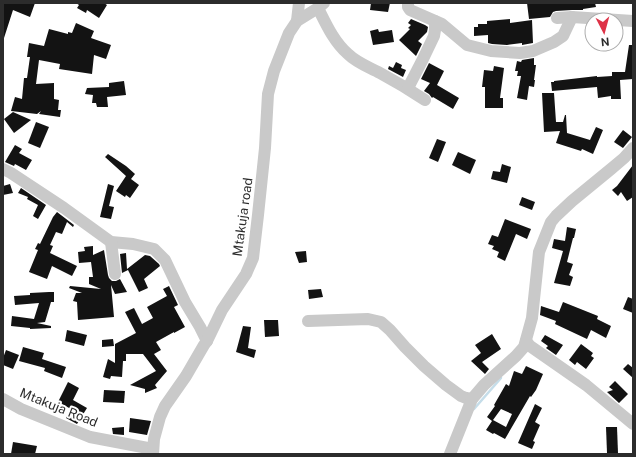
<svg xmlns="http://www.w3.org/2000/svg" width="636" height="457" font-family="'Public Sans',sans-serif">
  <rect width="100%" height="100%" fill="#fff"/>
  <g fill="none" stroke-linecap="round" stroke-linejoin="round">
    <path stroke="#c5dde9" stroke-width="2.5" d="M474 409 501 378"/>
  </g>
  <g fill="#131313" fill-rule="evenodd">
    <path d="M3 3H35L30 17 13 10 4 38H3Z"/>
    <path d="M76 3H104L107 5 99 18 87 10 86 13 77 8 79 5Z"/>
    <path d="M371 3H390L388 12 370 10Z"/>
    <path d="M527 3H595L596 7 583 9V10H572L556 11 553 12 550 17 529 19Z"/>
    <path d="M411 19 425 25 428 27 427 32 418 41 422 44 416 56 399 40 410 29 408 28 411 25 408 23Z"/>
    <path d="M510 19V23L532 20 533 43 522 45V43L507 45 492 44 488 43V35L474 36V27H478V24H487V21Z"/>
    <path d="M76 23 94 31 91 38 111 45 106 59 94 55 92 74 59 69 60 64 39 60 36 84 54 83V99L59 100 58 110H61L60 117 39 114 41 111 37 114 11 111 15 97 22 99 24 78H27L30 57H27L29 43 44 46 49 29 68 34V32L72 33Z"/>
    <path d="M378 29 379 32 392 30 394 42 373 45 370 31Z"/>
    <path d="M629 45H633V79L620 80 621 99H611V96L598 98 597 87 552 91 551 82H554V81L597 76V77L612 76V72H625Z"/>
    <path d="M534 58V65H536L534 80H535L534 87 529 86 527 100 517 98 521 76H517L518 71H515L517 61 521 62 522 60Z"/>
    <path d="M396 62 402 65 401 68 406 70 403 77 388 69 389 66 393 68Z"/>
    <path d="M429 63 444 71 437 85 459 98 453 109 433 97 432 98 429 94 424 91 430 83 421 79Z"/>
    <path d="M494 66 504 68 500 98H503V108H485V87H482L484 70 493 71Z"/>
    <path d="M124 81 126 95 107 97 108 107H97L96 103H92L93 95 85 94 87 88 109 87V83Z"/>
    <path d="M542 93H554L556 122H563L565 115H566L567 133 590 140 596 127 603 130 593 154 582 149 581 151 556 143 560 131 544 132Z"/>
    <path d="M13 112 31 120 14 133 4 119Z"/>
    <path d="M36 122 49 127 40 148 28 143Z"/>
    <path d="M623 130 632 137 623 148 614 142Z"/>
    <path d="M437 139 446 142 438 162 429 158Z"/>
    <path d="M15 145 22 149 19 153 32 160 26 170 15 164 14 166 5 162Z"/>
    <path d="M458 152 476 160 470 174 452 165Z"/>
    <path d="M108 154 126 166 135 174 131 179 139 185 130 198 126 195 125 197 116 191 126 176 105 157Z"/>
    <path d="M502 164 511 167 507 183 491 179 493 171 500 172Z"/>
    <path d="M633 165V197L627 201 621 192 618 196 612 190 617 186Z"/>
    <path d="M10 184 13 193 3 195V186Z"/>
    <path d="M108 184 114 186 109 206 114 207 111 219 100 217Z"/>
    <path d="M21 188 46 205 38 219 33 216 38 205 27 199 28 197 18 193Z"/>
    <path d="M522 197 535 202 532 210 519 205Z"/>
    <path d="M57 212 74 225 73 227 67 222 62 234 56 232 50 245 53 246 50 253 77 266 72 276 52 266 47 279 29 272 38 250 35 249 38 243 40 244 53 217Z"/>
    <path d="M505 219 531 229 527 239 516 234 505 261 497 257 499 252 492 249 494 246 488 244 492 235 498 237Z"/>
    <path d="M567 227 576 229 574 238H573L567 262 573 264 569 275 573 277 570 286 554 283 563 251 552 248 554 239 565 241Z"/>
    <path d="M93 246V255L104 250 108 275 109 278 112 281H116L120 279 127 292 115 294 111 285 114 317 78 320 77 302 73 301 76 293H82L69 288 70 286 101 289 89 284V277H93L91 262 79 263 78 252 85 251 84 247Z"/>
    <path d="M306 251 307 262 299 263 295 252Z"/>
    <path d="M126 253 127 269 145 255 150 256 159 264 160 266 144 279 148 288 139 292 128 270 122 273 120 254Z"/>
    <path d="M169 286 178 305 174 307 185 327 174 333V332L156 342 161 350 154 354 167 371 155 385 157 388 145 393V389L130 385 156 371 143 354H126V361H123L122 377 111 376 110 379 103 377 108 359 115 363V344L136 333 125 312 134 308 142 324 153 318 147 307 167 296 163 289Z"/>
    <path d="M321 289 323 297 309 299 308 290Z"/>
    <path d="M49 292H54V302H51L45 322 37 323 51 326V328L30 329V328L11 326 12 316 34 319 39 303 15 305 14 296 30 295V293Z"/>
    <path d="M628 297 633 299V313L623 309Z"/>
    <path d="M563 302 598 316 597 319 611 326 606 338 591 330 587 339 555 324 556 321 540 315 541 306 559 312Z"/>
    <path d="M264 320H278L279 336 265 337Z"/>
    <path d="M243 326 251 327 248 348 256 350 254 358 236 352Z"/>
    <path d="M67 330 87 335 84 346 65 341Z"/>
    <path d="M492 334 501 349 482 362 489 369 485 374 471 361 481 353 475 345Z"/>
    <path d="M545 335 563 345 556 355 546 348 548 346 541 341Z"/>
    <path d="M113 339 114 346 102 347V340Z"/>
    <path d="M581 344 593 353 591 356 594 358 586 369 577 362 575 365 569 360Z"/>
    <path d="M23 347 44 353 42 359 66 367 62 378 44 371 45 368 19 361Z"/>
    <path d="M6 350 19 355 13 369 3 365V358Z"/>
    <path d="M628 364 633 368V378L623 369Z"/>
    <path d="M526 366 543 374 536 390 531 397 530 396 505 439 494 433 493 434 486 430 492 421 487 417 495 406 494 405 506 384 509 386 514 371 522 374ZM501 409 512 414 506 427 493 420Z"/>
    <path d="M615 381 628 394 619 403 607 392 613 390 609 387Z"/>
    <path d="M68 382 79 388 73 400 87 408 77 424 66 418 71 409 58 402Z"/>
    <path d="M104 390 125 391 124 403 103 402Z"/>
    <path d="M535 404 542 408 535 422 540 425 533 441 535 442 532 449 518 443Z"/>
    <path d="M130 418 151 421 147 435 129 432Z"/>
    <path d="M124 427V435L113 434 112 428Z"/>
    <path d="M606 427H617L618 453H607Z"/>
    <path d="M13 442 37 446 35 454H11Z"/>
  </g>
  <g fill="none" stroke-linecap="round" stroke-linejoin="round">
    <g stroke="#c9c9c9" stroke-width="12">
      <path d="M408 3V7L410 10 442 24 467 45 491 51 520 53 533 51 554 42 563 36 572 17"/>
      <path d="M318 8C326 24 334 42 348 54 357 63 369 67 380 73 395 81 410 90 425 100"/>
      <path d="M557 18 572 17 633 21"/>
      <path d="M297 21 299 3"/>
      <path d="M408 88 423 59 434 36 435 30V21"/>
      <path d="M3 169 11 173 64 208 111 242 133 244 154 249 165 260 185 302 200 327 207 341"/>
      <path d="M111 242 115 274"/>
      <path d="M308 321 368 319 381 322 390 330 405 347 424 366 446 385 461 396 466 398 472 399"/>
      <path d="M526 341 530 346 586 385 633 424"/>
      <path d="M3 399 21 409 90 437 153 449"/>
      <path d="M153 454 154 439 160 417 165 406 186 376 204 345 207 341 222 310 246 274 253 258 258 215 265 148 268 94 274 71 289 33 297 21 318 8 324 3"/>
      <path d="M450 454 472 399 484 385 516 356 524 347 532 318 539 252 551 222 556 216 572 201 611 169 624 158 633 148"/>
    </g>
  </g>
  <g text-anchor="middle" stroke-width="4" stroke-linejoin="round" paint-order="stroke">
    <g font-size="13" fill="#2c2c2c" stroke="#fff">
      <text transform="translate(242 217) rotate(-82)" y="5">Mtakuja road</text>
      <text transform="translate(59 407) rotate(22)" y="5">Mtakuja Road</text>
    </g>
  </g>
  <rect width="636" height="457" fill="none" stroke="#2c2c2c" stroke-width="8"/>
  <g transform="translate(604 32) rotate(174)"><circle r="19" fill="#ffffff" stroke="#ababab"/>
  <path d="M0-3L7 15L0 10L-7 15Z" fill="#de3247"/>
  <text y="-6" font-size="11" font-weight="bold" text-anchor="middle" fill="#2c2c2c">N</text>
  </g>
</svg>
